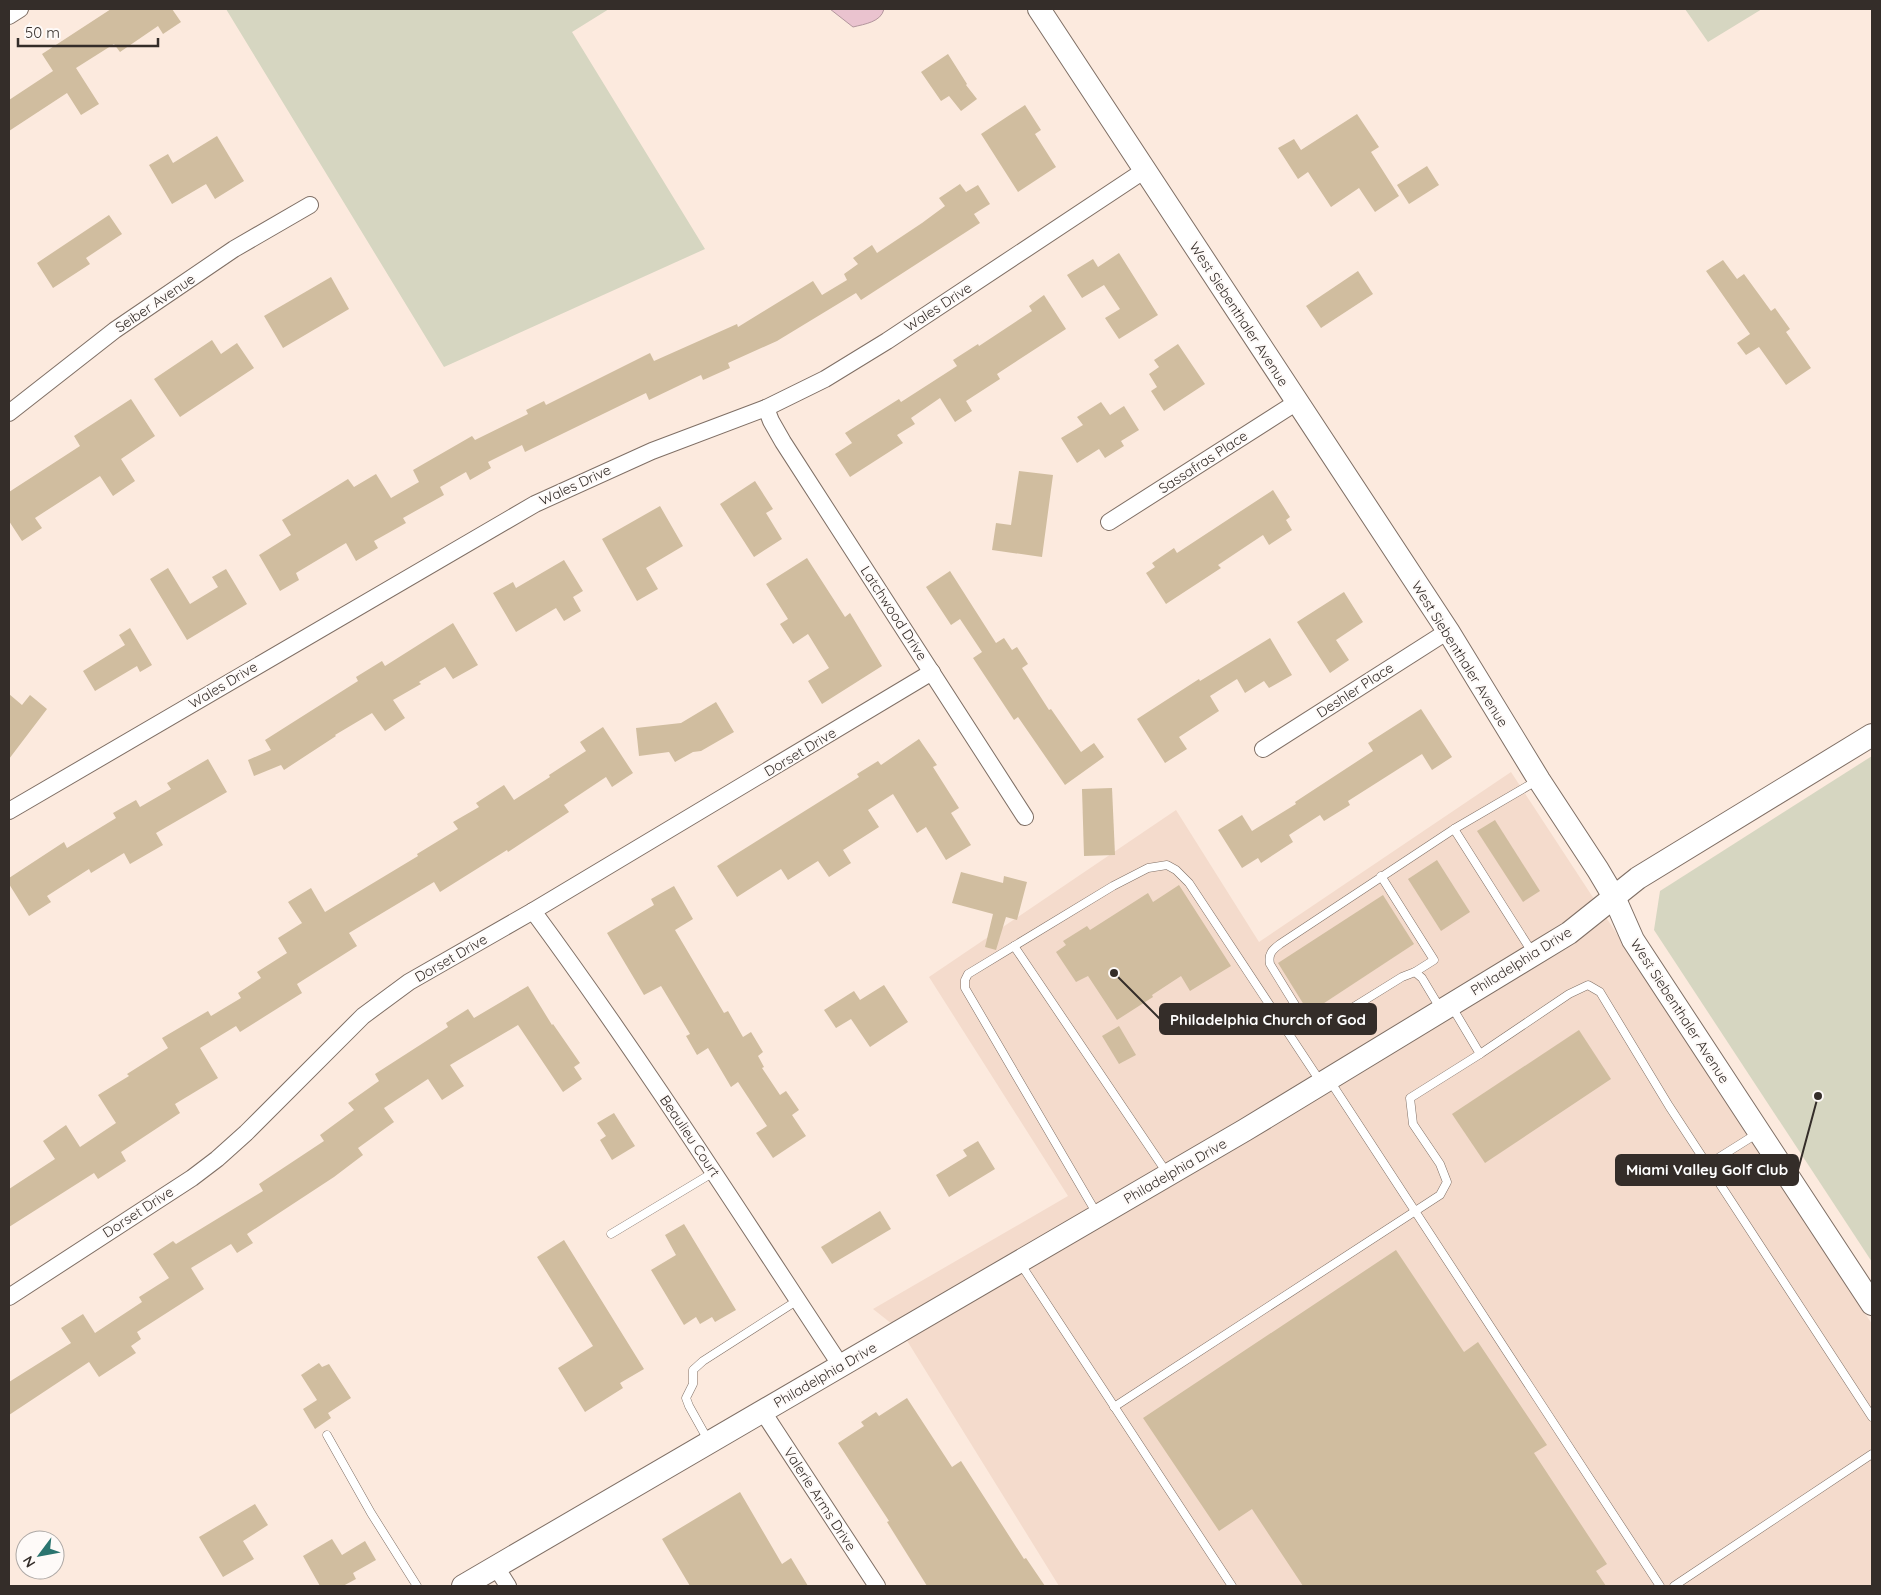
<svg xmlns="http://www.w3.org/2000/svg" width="1881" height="1595" font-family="Quicksand,sans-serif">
  <rect width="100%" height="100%" fill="#fceade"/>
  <path fill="#f4dbcc" d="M1511 772 1872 1324V1586H1059L901 1331 873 1309 1068 1196 929 977 1176 810 1259 942Z"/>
  <g fill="#d6d6c1">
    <path d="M226 9H609L572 32 705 249 444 367Z"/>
    <path d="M1685 9H1762L1708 42Z"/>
    <path d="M1872 756V1262L1654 930 1660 891Z"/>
  </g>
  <path fill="#eac3cf" stroke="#b3969d" d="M830 9H884C881 22 865 24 853 27Z"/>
  <g fill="#d0bd9f">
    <path d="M111 9H172L181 22 163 34 158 26 120 52 114 44 76 68 99 104 81 115 67 93 9 131V100L53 71 42 54Z"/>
    <path d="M948 54 967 84 966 85 977 99 961 111 949 96 941 101 921 72Z"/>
    <path d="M1025 105 1041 130 1035 134 1056 167 1018 192 981 134Z"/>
    <path d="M1357 114 1379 147 1371 152 1399 196 1375 212 1359 188 1331 207 1308 172 1298 179 1278 148 1294 139 1301 150Z"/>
    <path d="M217 136 244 181 215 199 206 184 172 204 149 165 168 154 173 163Z"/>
    <path d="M1427 166 1439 185 1409 204 1397 185Z"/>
    <path d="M960 184 966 192 978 185 990 204 974 214 980 223 861 300 856 293 777 341 728 363 730 368 703 380 701 375 649 400 646 393 525 452 522 445 488 462 491 468 470 480 466 472 440 487 444 495 403 518 406 523 374 541 378 548 356 561 346 543 296 573 299 580 280 591 259 555 291 535 282 520 348 479 354 487 376 474 391 498 419 482 413 470 472 436 475 440 528 414 526 410 544 401 546 405 650 353 654 361 737 324 738 327 813 281 822 295 847 280 844 274 858 264 853 258 872 245 877 253 922 223 945 206 939 198Z"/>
    <path d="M109 215 122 234 86 258 90 264 53 288 37 263Z"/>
    <path d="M1119 253 1158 315 1119 339 1105 318 1120 309 1104 285 1082 298 1067 275 1093 259 1098 267Z"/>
    <path d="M1723 260 1737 279 1744 274 1771 311 1775 308 1790 329 1786 332 1811 368 1786 385 1759 347 1746 355 1737 343 1750 334 1706 271Z"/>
    <path d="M1358 271 1373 294 1321 328 1306 306Z"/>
    <path d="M331 277 349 309 283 348 264 316Z"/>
    <path d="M1044 295 1066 329 997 374 1000 379 966 401 972 411 955 422 940 398 911 418 915 424 897 435 903 443 850 477 835 454 852 443 845 433 899 399 901 402 957 366 953 360 978 344 979 346 1032 311 1029 306Z"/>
    <path d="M212 340 221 354 237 343 254 368 180 417 154 379Z"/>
    <path d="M1178 344 1205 384 1164 411 1151 391 1157 387 1149 374 1159 367 1154 360Z"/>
    <path d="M131 399 155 436 121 459 135 481 113 496 100 476 35 518 42 528 22 541 9 521V492L80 446 74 436Z"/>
    <path d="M1101 402 1110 415 1124 406 1139 430 1121 441 1124 446 1105 458 1099 449 1077 463 1061 438 1083 425 1077 417Z"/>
    <path d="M1019 471 1053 475 1042 557 992 550 996 523 1011 525Z"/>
    <path d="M755 481 773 509 766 513 782 539 754 557 720 504Z"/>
    <path d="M1273 490 1290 517 1286 520 1292 530 1269 545 1263 535 1218 565 1221 568 1166 604 1146 573 1155 567 1152 563 1174 548 1177 553Z"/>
    <path d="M660 506 683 546 646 568 658 589 637 601 602 539Z"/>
    <path d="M807 558 845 617 850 613 882 666 822 704 808 681 829 668 808 634 793 644 780 624 788 619 766 584Z"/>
    <path d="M564 560 583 591 573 597 581 611 564 621 556 608 516 632 493 593 513 582 516 588Z"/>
    <path d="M168 568 190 604 218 587 212 577 226 569 247 604 187 640 150 579Z"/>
    <path d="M950 571 996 643 1004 638 1012 650 1017 647 1028 664 1022 668 1049 710 1051 709 1081 752 1094 743 1104 757 1065 785 1018 717 1014 720 973 658 982 652 960 619 951 625 926 587Z"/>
    <path d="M1344 592 1363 622 1336 640 1349 660 1330 673 1297 622Z"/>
    <path d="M453 623 478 665 453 679 445 667 419 682 421 684 393 700 405 718 385 731 372 713 335 735 336 736 284 770 281 765 254 776 248 760 271 750 265 740 358 681 356 677 382 661 385 666Z"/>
    <path d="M130 628 152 665 140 672 137 666 95 691 83 671 125 645 119 635Z"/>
    <path d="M1270 638 1292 675 1269 688 1264 681 1245 693 1237 679 1210 696 1219 711 1179 737 1187 749 1165 763 1137 719 1199 679 1200 681Z"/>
    <path d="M9 694 22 705 30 695 47 709 9 759Z"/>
    <path d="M716 702 734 732 701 751 693 752 675 762 669 752 639 756 636 728 681 723Z"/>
    <path d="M1421 709 1452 757 1432 770 1422 754 1348 801 1350 805 1324 821 1320 815 1289 835 1293 842 1261 863 1258 858 1242 868 1218 830 1242 815 1252 831 1296 804 1295 802 1373 751 1368 743Z"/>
    <path d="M603 727 633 773 612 787 606 777 564 805 569 812 508 852 507 850 440 892 434 882 349 933 357 946 297 984 302 993 240 1032 236 1026 200 1048 218 1078 175 1104 180 1113 121 1152 126 1161 98 1179 94 1173 9 1227V1189L55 1159 43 1141 66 1125 80 1147 116 1123 98 1095 129 1076 127 1074 168 1048 162 1038 208 1011 211 1016 241 998 238 993 261 978 257 972 287 953 278 938 302 923 288 902 311 888 325 912 418 856 417 854 458 829 453 822 479 807 476 803 504 785 514 800 550 777 549 775 586 751 580 742Z"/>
    <path d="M919 739 937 765 933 767 959 808 951 813 971 845 946 860 926 827 917 833 893 794 868 810 879 827 843 850 851 863 829 877 818 861 788 880 781 869 737 897 717 866 859 777 857 774 878 761 881 765Z"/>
    <path d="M208 759 227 792 156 833 163 845 130 864 124 853 91 873 89 869 47 896 51 902 29 916 9 884V878L64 842 67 848 116 818 113 813 136 800 140 807 171 789 167 783Z"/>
    <path d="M1112 788 1115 855 1084 856 1082 789Z"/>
    <path d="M1495 820 1540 891 1523 902 1477 831Z"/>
    <path d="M1437 860 1470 912 1441 931 1408 879Z"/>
    <path d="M961 872 1003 883 1004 876 1027 882 1017 920 1006 917 996 950 985 947 993 914 952 903Z"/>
    <path d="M1179 885 1231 966 1190 991 1181 976 1152 995 1153 997 1117 1020 1088 976 1076 982 1056 952 1066 945 1063 941 1087 926 1090 930 1148 893 1153 902Z"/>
    <path d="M674 886 693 919 675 930 724 1013 728 1011 743 1037 751 1032 763 1052 758 1056 764 1067 762 1068 780 1095 786 1091 799 1110 792 1115 806 1136 773 1158 756 1133 767 1126 738 1082 731 1087 708 1048 697 1055 686 1036 690 1034 661 986 644 995 607 933 654 905 651 899Z"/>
    <path d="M1383 895 1414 944 1309 1013 1278 963Z"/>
    <path d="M884 985 908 1022 870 1047 851 1019 836 1028 824 1010 854 991 860 1000Z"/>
    <path d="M528 986 552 1025 553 1024 580 1063 574 1067 582 1079 563 1092 518 1025 450 1065 464 1086 442 1100 428 1079 384 1108 394 1122 358 1148 363 1155 334 1177 247 1234 253 1243 237 1253 231 1244 191 1268 204 1289 137 1332 141 1339 131 1346 136 1353 99 1377 89 1362 9 1415V1382L71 1343 61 1328 83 1314 95 1333 142 1302 139 1297 169 1278 153 1254 173 1241 176 1244 263 1191 259 1184 324 1141 320 1135 354 1110 348 1103 379 1081 375 1074 448 1027 446 1023 468 1009 474 1018Z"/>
    <path d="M1119 1026 1136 1055 1119 1064 1102 1036Z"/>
    <path d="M1579 1030 1611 1079 1485 1163 1452 1114Z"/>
    <path d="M614 1113 635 1146 612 1160 600 1140 606 1136 597 1123Z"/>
    <path d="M978 1141 995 1169 949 1197 936 1175 967 1156 963 1150Z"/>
    <path d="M880 1211 891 1229 832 1264 821 1247Z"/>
    <path d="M684 1224 736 1310 715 1322 712 1317 700 1324 696 1317 684 1325 651 1270 676 1255 665 1235Z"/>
    <path d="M564 1240 644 1369 620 1383 623 1388 585 1412 558 1368 593 1346 537 1257Z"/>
    <path d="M1396 1250 1464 1352 1478 1342 1547 1445 1534 1453 1607 1564 1596 1571 1606 1586H1303L1252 1509 1219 1531 1143 1418Z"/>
    <path d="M319 1363 322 1367 329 1364 351 1398 328 1413 331 1418 315 1429 303 1409 317 1400 301 1375Z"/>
    <path d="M907 1398 952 1467 961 1461 1024 1559 1026 1558 1045 1586H927L887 1522 889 1521 838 1443 864 1426 861 1422 876 1412 879 1416Z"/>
    <path d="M740 1492 782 1564 791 1558 808 1586H690L662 1539Z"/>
    <path d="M255 1504 268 1525 243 1541 254 1559 223 1577 199 1537Z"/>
    <path d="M332 1539 342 1555 365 1541 376 1560 353 1573 356 1579 343 1586H320L303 1556Z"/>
  </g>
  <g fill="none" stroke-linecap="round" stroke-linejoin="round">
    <defs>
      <g id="service">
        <path d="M1454 829 1532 952"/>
        <path d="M1381 876 1434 960 1415 972"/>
        <path d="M1014 946 1167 1173"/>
        <path d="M1452 1007 1480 1054 1569 994 1588 985 1600 992 1669 1106 1872 1417"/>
        <path d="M1440 1008 1422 978 1415 972 1402 977 1323 1026 1316 1028 1302 1016 1270 964C1268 954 1272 950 1280 944L1454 829 1538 780"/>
        <path d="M1330 1081 1660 1586"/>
        <path d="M1707 1165 1758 1133"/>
        <path d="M1097 1214 965 988V980L968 974 1113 886 1148 868 1167 865 1176 870 1189 883 1320 1081"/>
        <path d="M611 1234 714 1172"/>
        <path d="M1020 1263 1232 1586"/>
        <path d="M1114 1407 1440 1195 1447 1182 1440 1164 1413 1124 1410 1098 1480 1054"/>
        <path d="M327 1435 371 1513 417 1586"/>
        <path d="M708 1440 689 1406 686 1398 693 1384V1370L703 1361 798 1300"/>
        <path d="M1674 1586 1872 1454"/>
      </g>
      <g id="minor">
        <path d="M9 16 20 9"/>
        <path d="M766 408 771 421 783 442 1025 817"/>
        <path d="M9 413 115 330 234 249 310 205"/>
        <path d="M1109 522 1297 402"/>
        <path d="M1263 749 1448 631"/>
        <path d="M9 811 535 504 652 451 766 408 825 379 887 341 1145 170"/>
        <path d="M533 911C642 1059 740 1213 841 1366"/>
        <path d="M9 1297 192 1178 217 1159 246 1133 363 1016 409 982 533 911 932 672"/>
        <path d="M763 1412 877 1586"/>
        <path d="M496 1567 508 1586"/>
      </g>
      <g id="secondary">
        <path d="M1039 9 1448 631 1539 780 1598 870 1614 897 1633 940 1872 1304"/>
        <path d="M463 1586 1245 1130 1569 933 1638 878 1872 735"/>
      </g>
    </defs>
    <use href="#service" stroke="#7f6f65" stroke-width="9"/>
    <use href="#minor" stroke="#7f6f65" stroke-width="18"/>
    <use href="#secondary" stroke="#7f6f65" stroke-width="24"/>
    <use href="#service" stroke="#fff" stroke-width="8"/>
    <use href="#minor" stroke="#fff" stroke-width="16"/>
    <use href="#secondary" stroke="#fff" stroke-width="22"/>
  </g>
  <g text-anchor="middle" stroke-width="4" stroke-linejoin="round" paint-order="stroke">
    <g font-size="14" fill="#342d29" stroke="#fefaf8">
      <text transform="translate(155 303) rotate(-34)" y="5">Seiber Avenue</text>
      <text transform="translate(938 307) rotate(-33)" y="5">Wales Drive</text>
      <text transform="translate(1239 314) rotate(57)" y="5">West Siebenthaler Avenue</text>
      <text transform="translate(1203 462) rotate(-33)" y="5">Sassafras Place</text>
      <text transform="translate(575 485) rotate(-25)" y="5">Wales Drive</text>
      <text transform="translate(894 613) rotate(57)" y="5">Latchwood Drive</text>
      <text transform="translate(1460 654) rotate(58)" y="5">West Siebenthaler Avenue</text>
      <text transform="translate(223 685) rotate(-31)" y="5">Wales Drive</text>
      <text transform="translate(1355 690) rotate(-33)" y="5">Deshler Place</text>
      <text transform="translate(800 752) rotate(-31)" y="5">Dorset Drive</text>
      <text transform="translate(451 958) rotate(-30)" y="5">Dorset Drive</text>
      <text transform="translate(1521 961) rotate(-32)" y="5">Philadelphia Drive</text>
      <text transform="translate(1680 1011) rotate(57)" y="5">West Siebenthaler Avenue</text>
      <text transform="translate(690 1136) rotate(56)" y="5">Beaulieu Court</text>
      <text transform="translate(1175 1171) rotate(-30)" y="5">Philadelphia Drive</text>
      <text transform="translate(138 1212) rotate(-33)" y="5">Dorset Drive</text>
      <text transform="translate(825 1375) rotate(-30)" y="5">Philadelphia Drive</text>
      <text transform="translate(820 1499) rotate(57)" y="5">Valerie Arms Drive</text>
    </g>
  </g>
  <path fill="none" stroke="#342d29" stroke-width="2" d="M1114 973L1160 1019M1818 1096L1798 1170"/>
  <g fill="#342d29" stroke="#fefaf8" stroke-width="2">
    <circle cx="1114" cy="973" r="5"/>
    <circle cx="1818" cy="1096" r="5"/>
  </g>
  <g fill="#342d29" stroke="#342d29" stroke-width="2">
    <rect x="1160" y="1004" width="216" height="30" rx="5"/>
    <rect x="1616" y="1155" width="182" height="30" rx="5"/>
  </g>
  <g font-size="15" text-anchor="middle" font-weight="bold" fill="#fff">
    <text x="1268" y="1025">Philadelphia Church of God</text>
    <text x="1707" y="1175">Miami Valley Golf Club</text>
  </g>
  <rect width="1881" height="1595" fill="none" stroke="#342d29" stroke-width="20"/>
  <g transform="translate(40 1555) rotate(238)"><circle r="24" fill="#fefaf8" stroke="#ada8a5"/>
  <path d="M0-4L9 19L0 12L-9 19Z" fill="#2b746f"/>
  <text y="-8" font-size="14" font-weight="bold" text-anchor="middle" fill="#342d29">N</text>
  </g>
  <path d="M18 38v8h140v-8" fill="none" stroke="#342d29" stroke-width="2.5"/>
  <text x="25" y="38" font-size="15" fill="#342d29" stroke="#fefaf8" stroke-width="4" paint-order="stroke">50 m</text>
</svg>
